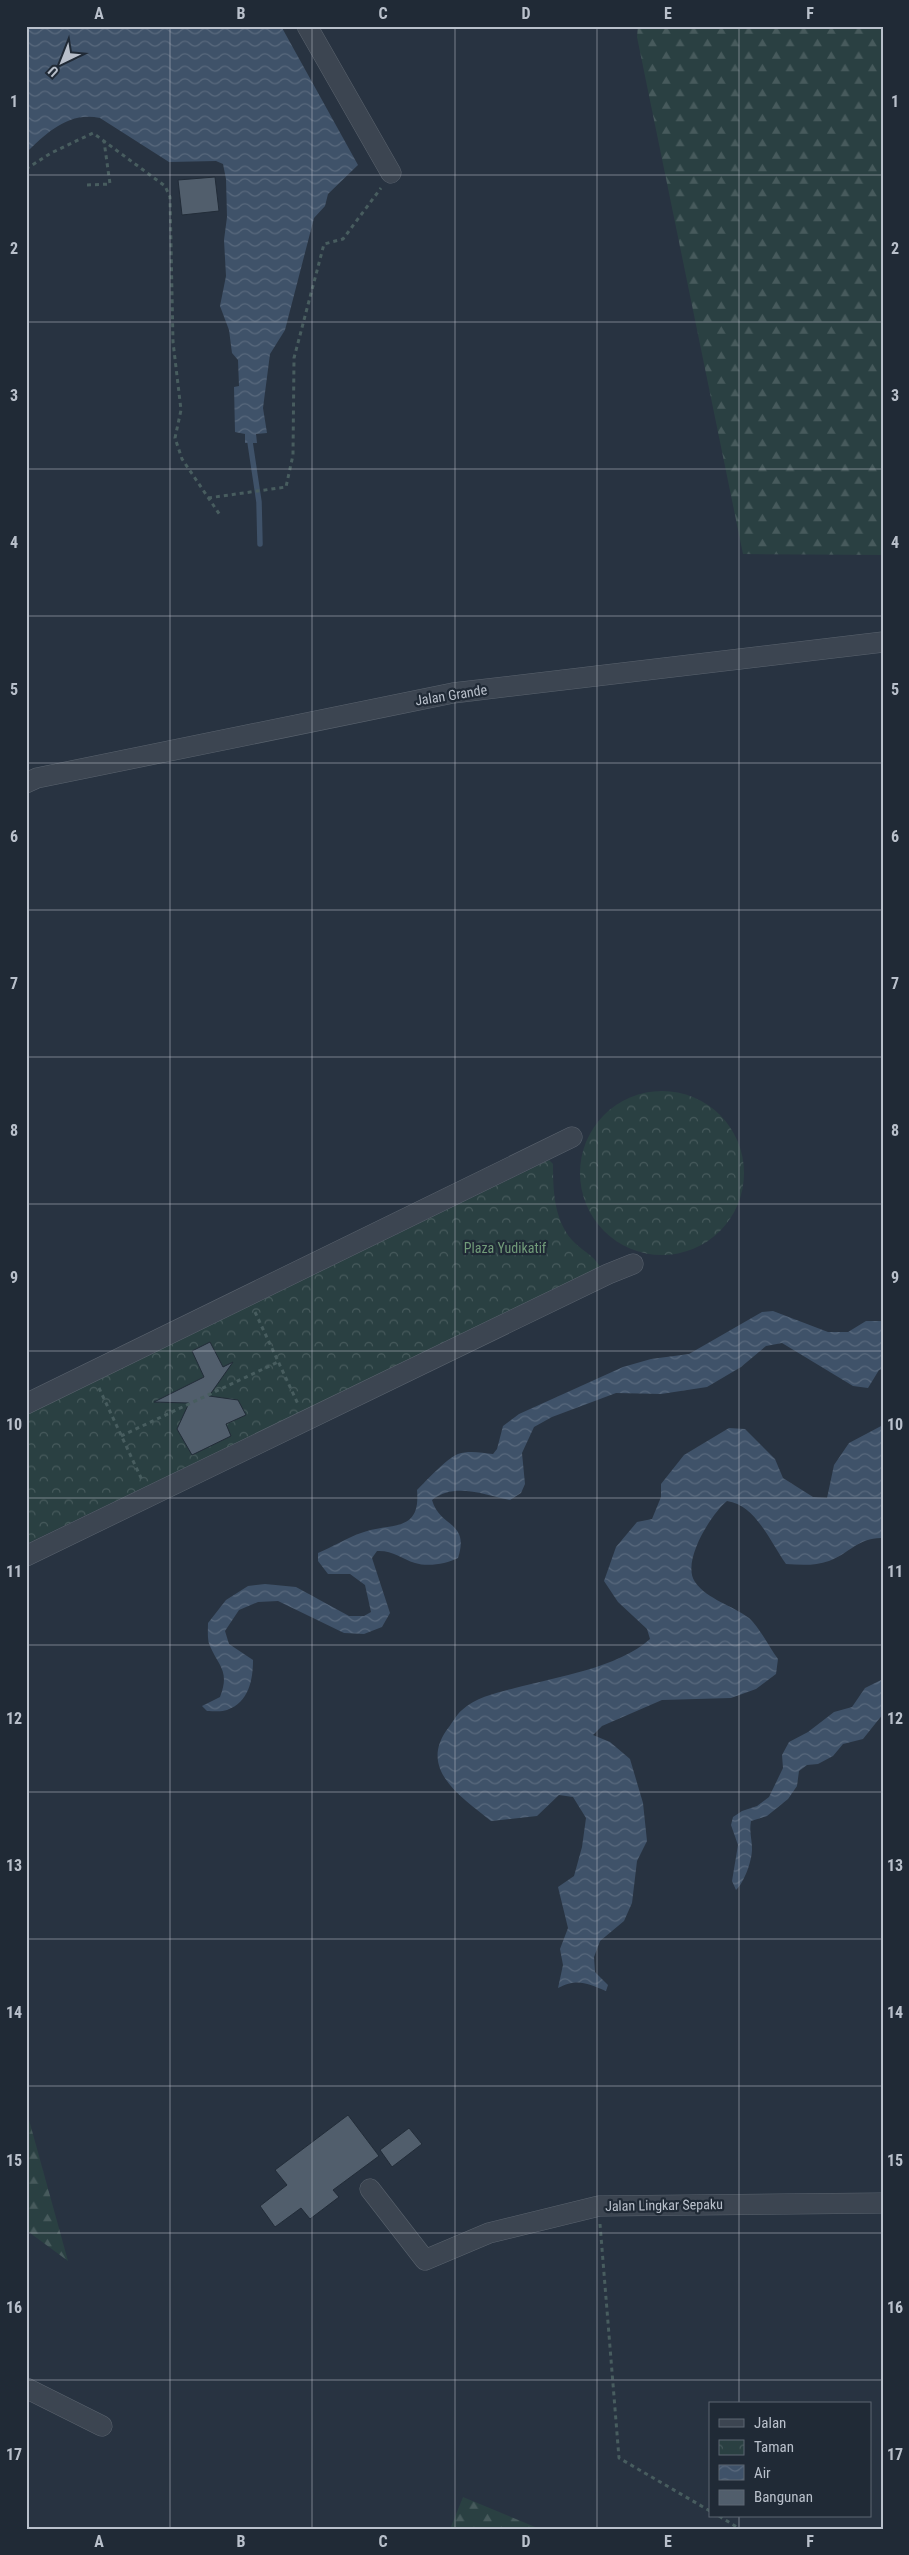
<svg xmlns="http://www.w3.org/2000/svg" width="909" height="2555" font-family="'Roboto Condensed',sans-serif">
  <defs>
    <pattern id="forest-firs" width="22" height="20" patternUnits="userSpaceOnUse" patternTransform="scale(1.25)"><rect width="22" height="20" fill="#2a4042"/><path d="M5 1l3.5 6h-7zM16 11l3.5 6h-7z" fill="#475a5c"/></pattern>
    <pattern id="park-crowns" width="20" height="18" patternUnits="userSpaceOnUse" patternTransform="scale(1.25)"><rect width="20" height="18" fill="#2a4042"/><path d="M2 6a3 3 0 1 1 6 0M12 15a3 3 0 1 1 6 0" fill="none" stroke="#475a5c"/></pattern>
    <pattern id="water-waves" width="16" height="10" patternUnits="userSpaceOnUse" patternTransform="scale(1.25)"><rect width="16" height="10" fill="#3f5269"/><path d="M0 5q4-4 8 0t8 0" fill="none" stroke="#59697d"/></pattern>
  </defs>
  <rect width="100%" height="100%" fill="#283341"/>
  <g fill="url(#forest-firs)">
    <path d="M638 26H883V555L743 554 637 37Z"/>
    <path d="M26 2109 68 2261 26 2230Z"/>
    <path d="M463 2497 540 2529H450Z"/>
  </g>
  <g fill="url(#park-crowns)">
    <circle cx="662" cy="1173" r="82"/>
    <path d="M549 1160 553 1164C553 1191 554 1224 576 1244 587 1254 592 1254 601 1268L26 1544V1415Z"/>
  </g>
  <g fill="url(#water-waves)">
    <path d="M26 26H281L358 165 328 194 325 206 314 218 285 330 270 354 263 408 267 433 256 434 257 443H245V434L235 432 234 387 239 386 238 360 232 353 229 330 220 306 226 276 224 240 227 217 226 179 223 164 216 161 169 162 100 118C69 111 46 133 26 153Z"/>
    <path d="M773 1311 828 1332H848L866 1321H883V1369L879 1370 868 1388 853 1386 782 1343 766 1346 741 1367 707 1387 661 1394 616 1393 552 1417 534 1427 522 1453 525 1484 521 1493 510 1500C484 1495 455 1482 432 1500 440 1528 470 1521 458 1558 446 1564 428 1567 415 1563 402 1559 392 1550 377 1551L372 1558 390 1613 382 1627 364 1634 344 1633 278 1601 258 1602 239 1610 225 1631 229 1644 253 1660C253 1680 249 1702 227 1710 222 1712 213 1711 207 1711L202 1706 220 1697C230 1671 219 1667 210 1646 207 1640 208 1630 208 1623L226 1600 248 1586 265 1584 296 1587 349 1616H364L371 1612 365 1585 350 1574H328L318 1561V1553C333 1547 346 1538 361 1533 390 1522 421 1534 417 1490 427 1480 446 1459 458 1454 470 1450 482 1453 493 1454L497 1449 503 1426 519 1414 623 1367 651 1359 689 1354 762 1312Z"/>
    <path d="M883 1425V1538C859 1537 850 1553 829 1561 815 1566 801 1565 786 1564 770 1542 756 1505 727 1501 711 1514 681 1562 695 1582 708 1600 732 1605 749 1618 760 1628 769 1647 778 1659L776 1674 756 1689 731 1698 662 1700 602 1726 593 1735 610 1742 630 1759 643 1803 647 1841 637 1861 632 1903 624 1921 600 1941 594 1957 595 1972 608 1985 606 1991C587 1983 577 1978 558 1988L563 1965 560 1949 568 1928 558 1887 574 1876 582 1847 586 1818 573 1797 559 1795 537 1816 491 1821C463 1798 419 1771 446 1731 451 1725 456 1715 462 1710 477 1697 496 1693 515 1688 556 1677 618 1668 650 1639L647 1629 618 1602 604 1581 616 1547 637 1522 652 1519 661 1497V1484L684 1455 729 1428 745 1429 775 1459 783 1478 813 1497 827 1498 834 1465 849 1443Z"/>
    <path d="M883 1679V1714L863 1739 843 1744 833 1756 818 1764 807 1765 799 1771 797 1786 788 1799 767 1816 751 1821C749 1832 752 1839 752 1849 752 1861 744 1883 736 1890L732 1881 738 1845 731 1825 733 1817 742 1811 757 1806 769 1797 783 1768 782 1755 789 1742 808 1732 834 1712 852 1707 865 1688Z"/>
  </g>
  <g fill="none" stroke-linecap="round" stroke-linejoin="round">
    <path stroke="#3f5269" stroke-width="5.5" d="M250 442 259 502 260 544"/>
  </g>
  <g fill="#515e6c" stroke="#222c38">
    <path d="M215 177 219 211 182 215 178 180Z"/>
    <path d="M210 1342 223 1367 233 1362 209 1396 238 1400 246 1415 226 1424 231 1436 192 1455 177 1429 189 1403 154 1402 204 1377 192 1351Z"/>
    <path d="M348 2115 379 2156 333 2190 339 2197 310 2219 301 2208 275 2227 260 2206 287 2185 275 2170Z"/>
    <path d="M409 2128 422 2144 392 2167 380 2150Z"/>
  </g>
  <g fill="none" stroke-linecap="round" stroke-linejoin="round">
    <defs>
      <g id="minor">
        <path d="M307 26 391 173"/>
        <path d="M26 783 37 778 453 693 883 642"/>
        <path d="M26 1404 572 1137"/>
        <path d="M26 1556 608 1274 633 1264"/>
        <path d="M370 2189 425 2260 489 2233 599 2206 883 2203"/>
        <path d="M26 2388 102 2426"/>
      </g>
    </defs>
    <use href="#minor" stroke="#5a636e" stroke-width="21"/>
    <g stroke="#485d5f" stroke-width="3" stroke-dasharray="4 4" stroke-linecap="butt">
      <path d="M26 169 51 153 93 133 165 186 170 197 173 342 181 410 175 438 182 459 220 515"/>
      <path d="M87 185 110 184 104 141"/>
      <path d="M208 498 286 487 293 455 294 358 324 244 343 239 381 188"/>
      <path d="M255 1312 298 1404"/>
      <path d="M99 1388 142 1480"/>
      <path d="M121 1436 278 1362"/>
      <path d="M600 2224 619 2458 710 2511"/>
      <path d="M719 2516 740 2529"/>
    </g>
    <use href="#minor" stroke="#3c4551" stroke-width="20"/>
  </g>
  <path fill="none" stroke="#b9c0cb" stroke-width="1" stroke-opacity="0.55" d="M170 26V2529M312 26V2529M455 26V2529M597 26V2529M739 26V2404M26 175H883M26 322H883M26 469H883M26 616H883M26 763H883M26 910H883M26 1057H883M26 1204H883M26 1351H883M26 1498H883M26 1645H883M26 1792H883M26 1939H883M26 2086H883M26 2233H883M26 2380H883M739 2516V2529"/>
  <g text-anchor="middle" stroke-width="4.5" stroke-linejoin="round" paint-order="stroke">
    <g font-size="14" fill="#b9c0cb" stroke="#202a36">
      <text transform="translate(451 695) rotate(-9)" y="5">Jalan Grande</text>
      <text transform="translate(664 2205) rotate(-1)" y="5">Jalan Lingkar Sepaku</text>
    </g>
    <g font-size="14" fill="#719b79" stroke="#202a36">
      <text x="505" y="1253">Plaza Yudikatif</text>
    </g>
  </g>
  <rect width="909" height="2555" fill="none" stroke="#202a36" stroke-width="55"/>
  <rect x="709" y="2402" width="162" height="115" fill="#202a36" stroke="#5d6672"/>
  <rect x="719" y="2419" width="25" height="8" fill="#3c4551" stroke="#5d6672"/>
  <text x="754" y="2428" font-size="15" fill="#b9c0cb">Jalan</text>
  <rect x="719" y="2440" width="25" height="15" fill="url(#park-crowns)" stroke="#5d6672"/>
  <text x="754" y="2452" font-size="15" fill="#b9c0cb">Taman</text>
  <rect x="719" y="2465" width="25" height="15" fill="url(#water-waves)" stroke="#5d6672"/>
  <text x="754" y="2478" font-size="15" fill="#b9c0cb">Air</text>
  <rect x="719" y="2490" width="25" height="15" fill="#515e6c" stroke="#5d6672"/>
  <text x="754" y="2502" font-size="15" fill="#b9c0cb">Bangunan</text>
  <g transform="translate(62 62) rotate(223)" stroke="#202a36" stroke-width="4" paint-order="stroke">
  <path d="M0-4L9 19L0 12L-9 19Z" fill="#b9c0cb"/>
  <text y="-8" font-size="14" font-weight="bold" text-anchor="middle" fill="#b9c0cb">U</text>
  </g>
  <rect x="28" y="28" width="854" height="2500" fill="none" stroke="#b9c0cb" stroke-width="2"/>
  <g font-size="16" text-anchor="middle" font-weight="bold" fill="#b9c0cb">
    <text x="99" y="19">A</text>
    <text x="241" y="19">B</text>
    <text x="383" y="19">C</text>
    <text x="526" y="19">D</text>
    <text x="668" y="19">E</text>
    <text x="810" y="19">F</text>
    <text x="14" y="107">1</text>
    <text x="895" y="107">1</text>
    <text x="14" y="254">2</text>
    <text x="895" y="254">2</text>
    <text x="14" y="401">3</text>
    <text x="895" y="401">3</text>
    <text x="14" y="548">4</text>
    <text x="895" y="548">4</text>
    <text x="14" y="695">5</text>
    <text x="895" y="695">5</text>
    <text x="14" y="842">6</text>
    <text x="895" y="842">6</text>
    <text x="14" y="989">7</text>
    <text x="895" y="989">7</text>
    <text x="14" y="1136">8</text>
    <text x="895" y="1136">8</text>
    <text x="14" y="1283">9</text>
    <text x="895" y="1283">9</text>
    <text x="14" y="1430">10</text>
    <text x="895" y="1430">10</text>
    <text x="14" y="1577">11</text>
    <text x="895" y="1577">11</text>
    <text x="14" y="1724">12</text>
    <text x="895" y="1724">12</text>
    <text x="14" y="1871">13</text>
    <text x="895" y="1871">13</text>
    <text x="14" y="2018">14</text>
    <text x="895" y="2018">14</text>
    <text x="14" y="2166">15</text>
    <text x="895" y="2166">15</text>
    <text x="14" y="2313">16</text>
    <text x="895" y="2313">16</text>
    <text x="14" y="2460">17</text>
    <text x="895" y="2460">17</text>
    <text x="99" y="2547">A</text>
    <text x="241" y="2547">B</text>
    <text x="383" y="2547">C</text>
    <text x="526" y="2547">D</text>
    <text x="668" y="2547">E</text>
    <text x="810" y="2547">F</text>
  </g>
</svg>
